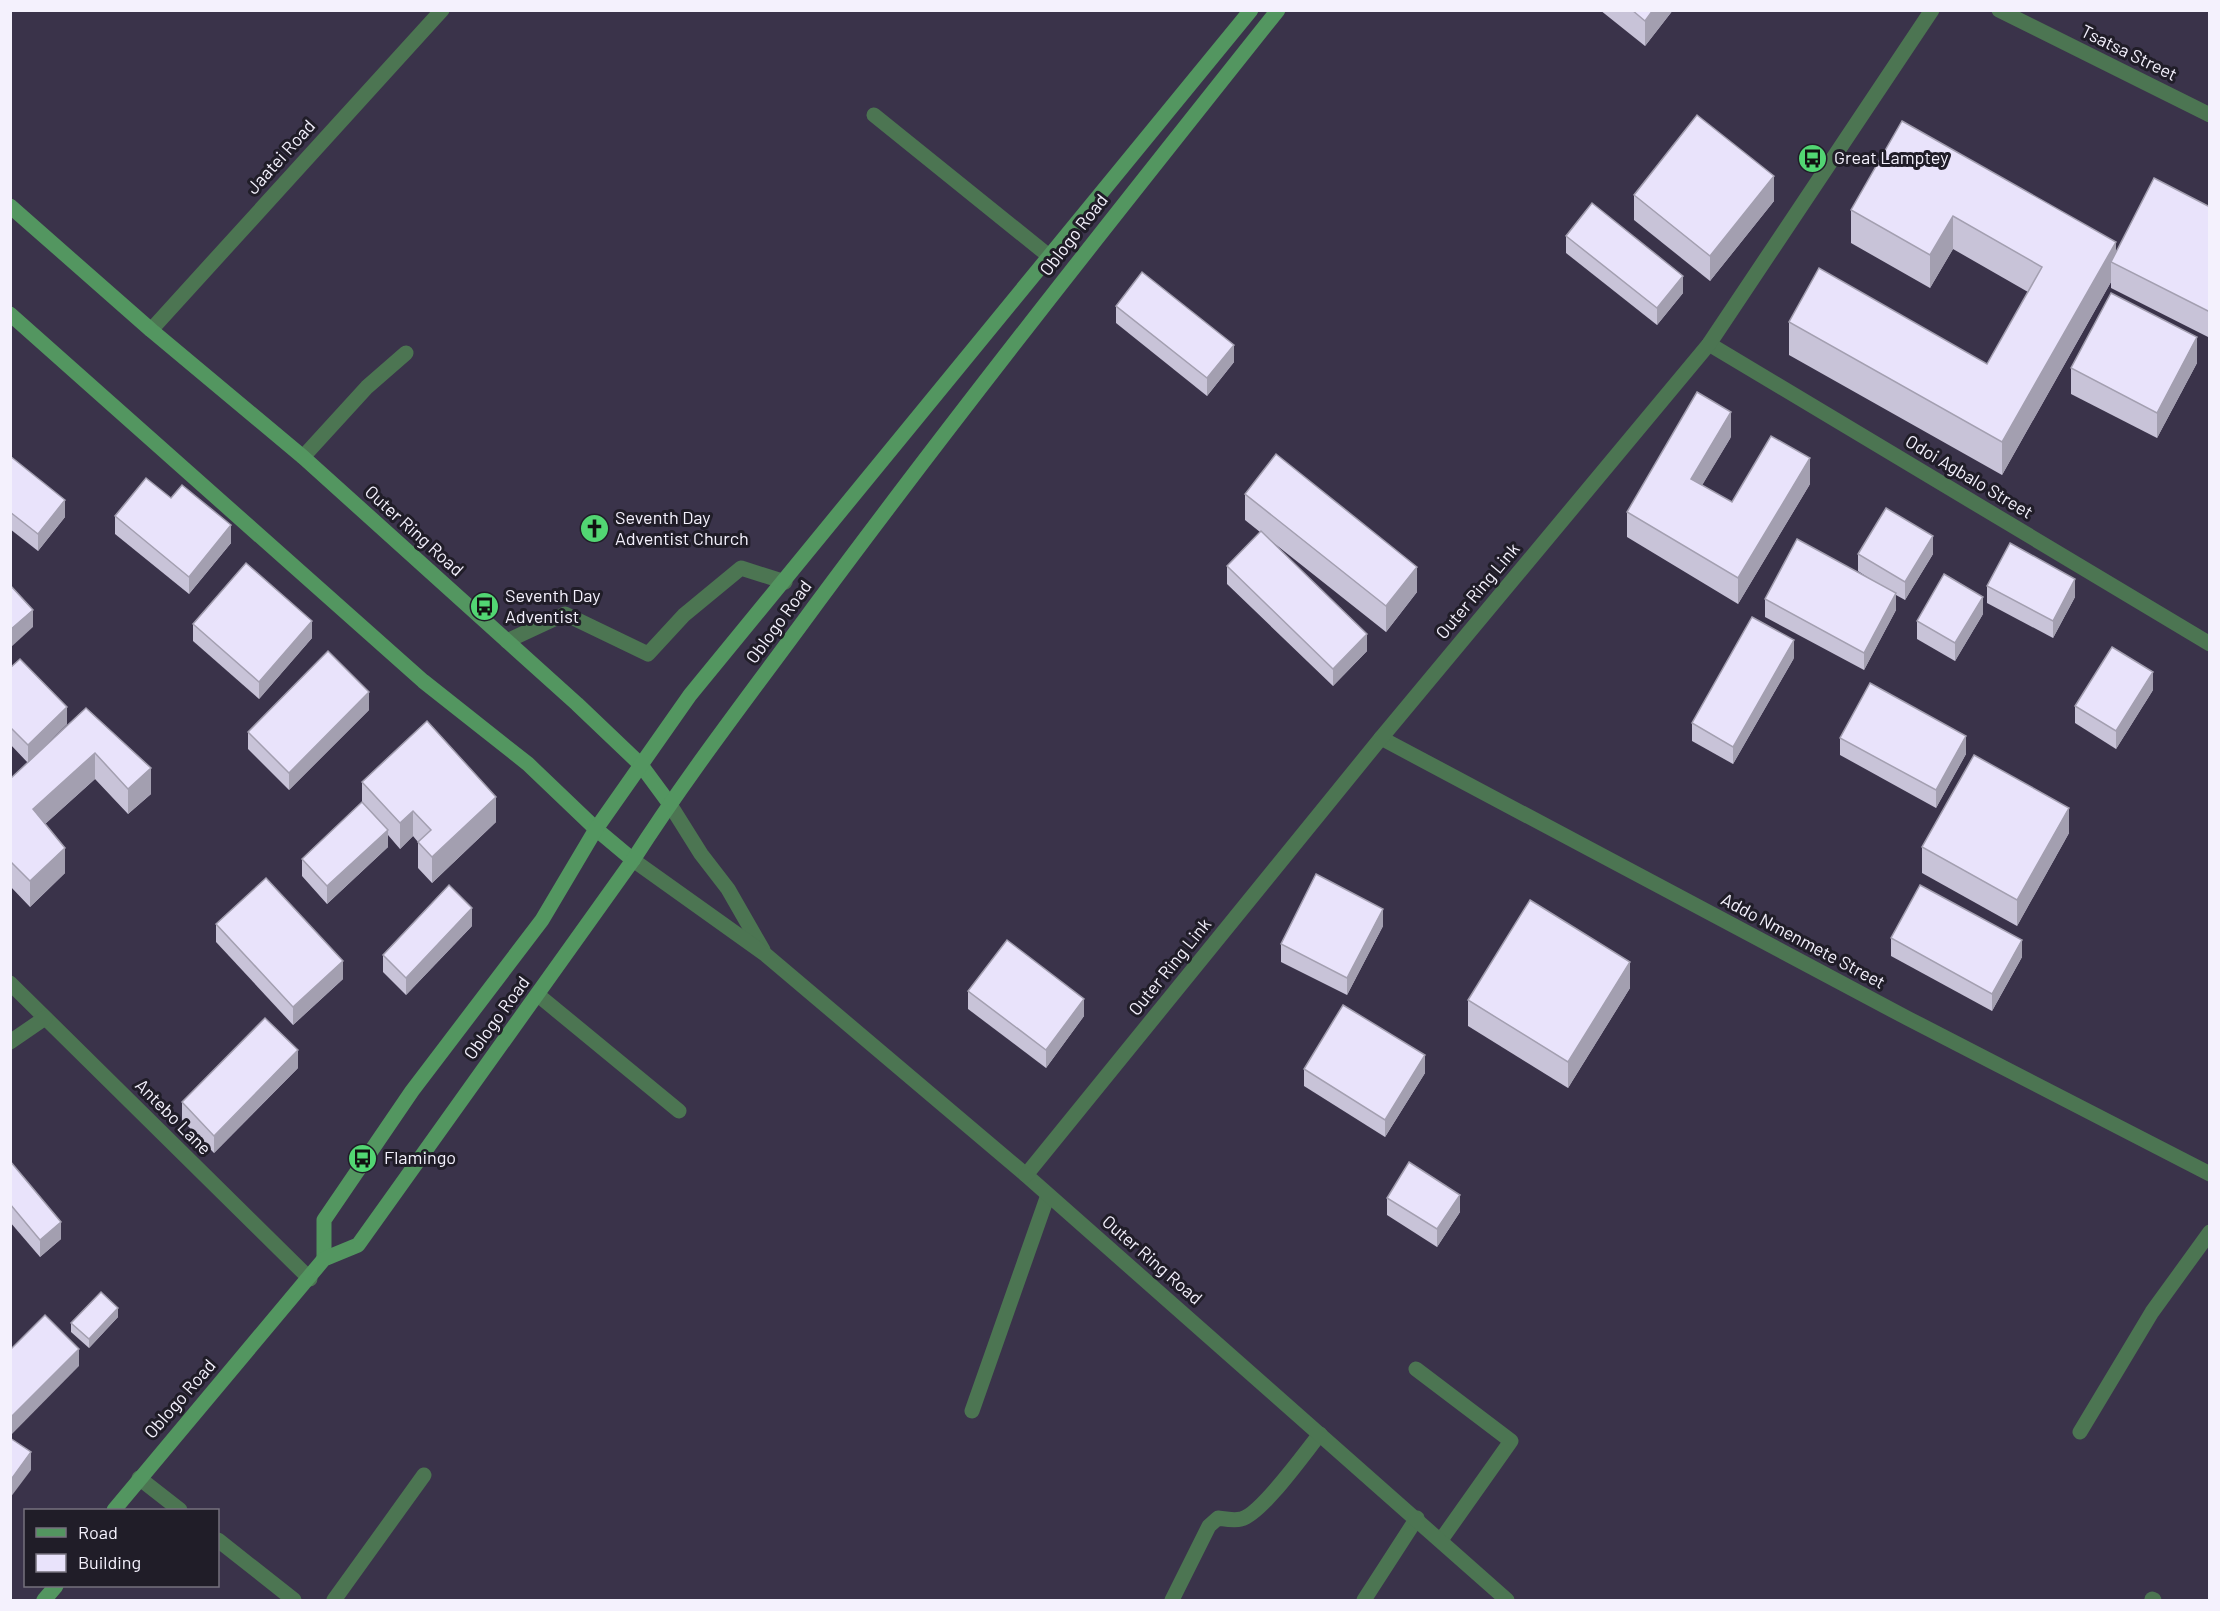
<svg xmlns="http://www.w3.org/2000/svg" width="2220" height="1611" font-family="Barlow,sans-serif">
  <rect width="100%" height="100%" fill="#3a334a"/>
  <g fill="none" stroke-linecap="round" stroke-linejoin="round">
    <g stroke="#4c7552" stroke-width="15">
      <path d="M874 115 1049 256"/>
      <path d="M303 457 367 387 406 353"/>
      <path d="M507 641 565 614 648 654 684 615 741 568 785 582"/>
      <path d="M538 995 679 1111"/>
      <path d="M1416 1369 1511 1441 1441 1540"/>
      <path d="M972 1411 1048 1195"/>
      <path d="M139 1478 180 1510"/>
      <path d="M218 1540 294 1600"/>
      <path d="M334 1600 424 1475"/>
      <path d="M1172 1600 1209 1526 1218 1518C1225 1519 1234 1521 1241 1519 1261 1515 1306 1451 1320 1434"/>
      <path d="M1364 1600 1417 1518"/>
    </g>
    <g stroke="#4c7552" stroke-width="15">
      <path d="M1999 10 2210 115"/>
      <path d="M151 330 442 10"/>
      <path d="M1709 344 2210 644"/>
      <path d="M1381 738 1909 1019 2210 1174"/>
      <path d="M669 803 701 854 728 889 763 950"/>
      <path d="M633 860 766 955 1026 1175 1507 1600"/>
      <path d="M10 983 310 1279"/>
      <path d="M10 1042 45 1018"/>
      <path d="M1026 1175 1381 738 1709 344 1932 10"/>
      <path d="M2080 1432 2152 1312 2210 1232"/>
      <path d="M2152 1599 2154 1600"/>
    </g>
    <g stroke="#539660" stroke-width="15">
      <path d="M10 206 151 330 303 457 577 704 641 765 669 803"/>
      <path d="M10 314 423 681 528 764 596 829 633 860"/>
      <path d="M324 1259V1220L412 1091 542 920 596 829 690 695 1251 10"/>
      <path d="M114 1510 324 1259 358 1245 633 860C690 771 755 688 817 603 966 402 1122 206 1278 10"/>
      <path d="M44 1600 56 1586"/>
    </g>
  </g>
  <g fill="#c8c3d8">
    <path d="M1600 10H1673L1645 46Z"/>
    <path d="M1902 121 2116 254 2210 207V338L2111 288V282L2002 475 1789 355V322L1987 364 2028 292 1953 249 1930 288 1851 243V210Z"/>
    <path d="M1634 195 1774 201 1710 281 1634 220Z"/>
    <path d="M1566 236 1683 293 1657 325 1566 253Z"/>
    <path d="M1116 306 1234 362 1207 396 1116 323Z"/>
    <path d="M2197 363 2157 438 2071 394V368Z"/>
    <path d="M1731 437 1702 485 1732 502 1810 484 1738 604 1627 537V512Z"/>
    <path d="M10 456 65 517 38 551 10 529Z"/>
    <path d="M1245 494 1417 592 1386 632 1270 540 1367 651 1333 686 1227 584V566L1260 532 1245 520Z"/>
    <path d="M171 498 231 543 189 594 115 534V516Z"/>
    <path d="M1858 554H1933L1905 600 1896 595V610L1864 670 1765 617V599L1870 579 1858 571Z"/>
    <path d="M1987 586 2075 597 2053 638 1987 603Z"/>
    <path d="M1983 614 1955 661 1917 639V621Z"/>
    <path d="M193 624 312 638 259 699 193 641Z"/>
    <path d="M1794 658 1733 764 1692 741V723Z"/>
    <path d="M10 668 67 724 28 762 86 708 151 794 128 814 95 779 45 824 65 873 30 907 10 886V779L28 763 10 744Z"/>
    <path d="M2153 690 2116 749 2075 723V706Z"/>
    <path d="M369 710 289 790 248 749V732Z"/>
    <path d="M1840 738 1966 754 1936 808 1840 755Z"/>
    <path d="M362 782 496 822 432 883 418 868V842L413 836 400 849 388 835V847L327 904 302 876V859L362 802Z"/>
    <path d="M2069 833 2017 926 1922 873V847Z"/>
    <path d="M216 924 343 979 293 1025 216 942Z"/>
    <path d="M472 926 406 995 383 972V955Z"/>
    <path d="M1383 926 1347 995 1281 962V944Z"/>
    <path d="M1891 938 2022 957 1992 1011 1891 956Z"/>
    <path d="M1630 988 1568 1088 1468 1026V1000Z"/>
    <path d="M968 991 1084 1016 1046 1068 968 1009Z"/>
    <path d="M298 1068 214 1153 182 1120V1102Z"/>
    <path d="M1304 1069 1425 1073 1385 1137 1304 1086Z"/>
    <path d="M10 1161 61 1239 40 1257 10 1222Z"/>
    <path d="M1387 1198 1460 1212 1437 1247 1387 1215Z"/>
    <path d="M118 1317 89 1348 71 1332V1323Z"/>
  </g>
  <g fill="#a39fb0">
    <path d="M1653 10H1673L1645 46V21Z"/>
    <path d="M1774 176V201L1710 281V256Z"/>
    <path d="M1953 216V249L1930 288V255Z"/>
    <path d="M2116 242V264L2111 262V282L2002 475V442Z"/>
    <path d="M1683 276V293L1657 325V308Z"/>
    <path d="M2197 337V363L2157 438V413Z"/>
    <path d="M1234 345V362L1207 396V378Z"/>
    <path d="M1731 412V437L1691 504V479Z"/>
    <path d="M1810 458V484L1738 604V578Z"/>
    <path d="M65 500V517L38 551V534Z"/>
    <path d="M231 525V543L189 594V577Z"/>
    <path d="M1933 536V554L1905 600V582Z"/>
    <path d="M1417 567V592L1386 632V606Z"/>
    <path d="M2075 579V597L2053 638V621Z"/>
    <path d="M1896 593V610L1864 670V653Z"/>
    <path d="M1983 597V614L1955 661V643Z"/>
    <path d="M33 610V627L10 648V630Z"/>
    <path d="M312 621V638L259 699V682Z"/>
    <path d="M1367 634V651L1333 686V669Z"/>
    <path d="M1794 640V658L1733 764V747Z"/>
    <path d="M2153 672V690L2116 749V731Z"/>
    <path d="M369 692V710L289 790V773Z"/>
    <path d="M67 707V724L28 763V745Z"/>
    <path d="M1966 736V754L1936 808V790Z"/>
    <path d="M95 753V779L33 835V809Z"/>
    <path d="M151 768V794L128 814V789Z"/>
    <path d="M496 797V822L432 883V857Z"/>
    <path d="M2069 808V833L2017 926V900Z"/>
    <path d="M413 811V836L400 849V823Z"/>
    <path d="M388 830V847L327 904V886Z"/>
    <path d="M65 848V873L30 907V881Z"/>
    <path d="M472 908V926L406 995V978Z"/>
    <path d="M1383 909V926L1347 995V978Z"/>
    <path d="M2022 940V957L1992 1011V994Z"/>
    <path d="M343 961V979L293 1025V1007Z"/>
    <path d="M1630 962V988L1568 1088V1062Z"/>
    <path d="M1084 999V1016L1046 1068V1050Z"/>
    <path d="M298 1050V1068L214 1153V1136Z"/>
    <path d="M1425 1055V1073L1385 1137V1120Z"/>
    <path d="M1460 1195V1212L1437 1247V1229Z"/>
    <path d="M61 1222V1239L40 1257V1240Z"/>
    <path d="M118 1308V1317L89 1348V1339Z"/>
    <path d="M79 1349V1366L10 1436V1418Z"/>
    <path d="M31 1452V1470L10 1498V1481Z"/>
  </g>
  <g fill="#e9e3fb" stroke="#a39fb0" stroke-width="1.5">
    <path d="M1632 10H1653L1645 21Z"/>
    <path d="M1697 115 1774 176 1710 256 1634 195Z"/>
    <path d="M1902 121 2116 242 2002 442 1789 322 1819 268 1987 364 2042 267 1953 216 1930 255 1851 210Z"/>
    <path d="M2154 178 2210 207V312L2111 262Z"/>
    <path d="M1592 203 1683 276 1657 308 1566 236Z"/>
    <path d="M1142 272 1234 345 1207 378 1116 306Z"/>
    <path d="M2111 293 2197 337 2157 413 2071 368Z"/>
    <path d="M1697 392 1731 412 1691 479 1732 502 1771 436 1810 458 1738 578 1627 512Z"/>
    <path d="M1276 454 1417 567 1386 606 1245 494Z"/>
    <path d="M10 456 65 500 38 534 10 512Z"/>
    <path d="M146 478 171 498 182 485 231 525 189 577 115 516Z"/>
    <path d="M1886 508 1933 536 1905 582 1858 554Z"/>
    <path d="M1261 531 1367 634 1333 669 1227 566Z"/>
    <path d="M1797 539 1896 593 1864 653 1765 599Z"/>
    <path d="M2010 543 2075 579 2053 621 1987 586Z"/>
    <path d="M246 563 312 621 259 682 193 624Z"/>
    <path d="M1944 574 1983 597 1955 643 1917 621Z"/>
    <path d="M10 585 33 610 10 630Z"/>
    <path d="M1752 617 1794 640 1733 747 1692 723Z"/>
    <path d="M2112 647 2153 672 2116 731 2075 706Z"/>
    <path d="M328 651 369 692 289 773 248 732Z"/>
    <path d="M20 659 67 707 28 745 10 727V668Z"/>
    <path d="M1870 683 1966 736 1936 790 1840 738Z"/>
    <path d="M86 708 151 768 128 789 95 753 33 809 65 848 30 881 10 861V779Z"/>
    <path d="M427 721 496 797 432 857 418 842 431 830 413 811 400 823 362 782Z"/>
    <path d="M1974 755 2069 808 2017 900 1922 847Z"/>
    <path d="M362 802 388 830 327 886 302 859Z"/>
    <path d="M1316 874 1383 909 1347 978 1281 944Z"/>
    <path d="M266 878 343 961 293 1007 216 924Z"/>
    <path d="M449 885 472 908 406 978 383 955Z"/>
    <path d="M1920 885 2022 940 1992 994 1891 938Z"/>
    <path d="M1530 900 1630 962 1568 1062 1468 1000Z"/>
    <path d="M1007 940 1084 999 1046 1050 968 991Z"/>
    <path d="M1343 1005 1425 1055 1385 1120 1304 1069Z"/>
    <path d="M265 1018 298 1050 214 1136 182 1102Z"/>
    <path d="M10 1161 61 1222 40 1240 10 1204Z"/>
    <path d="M1409 1162 1460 1195 1437 1229 1387 1198Z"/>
    <path d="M101 1292 118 1308 89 1339 71 1323Z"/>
    <path d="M45 1315 79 1349 10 1418V1350Z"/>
    <path d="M10 1438 31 1452 10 1481Z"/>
  </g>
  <defs>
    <symbol id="bus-disc" viewBox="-11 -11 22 22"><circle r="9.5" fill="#52d673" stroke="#201d28"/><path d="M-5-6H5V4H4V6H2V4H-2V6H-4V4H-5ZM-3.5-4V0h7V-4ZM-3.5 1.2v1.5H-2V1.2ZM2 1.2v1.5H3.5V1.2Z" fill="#111"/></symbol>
    <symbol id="church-disc" viewBox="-11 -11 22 22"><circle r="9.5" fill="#52d673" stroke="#201d28"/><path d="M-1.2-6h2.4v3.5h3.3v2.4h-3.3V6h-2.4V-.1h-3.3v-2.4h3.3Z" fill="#111"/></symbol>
  </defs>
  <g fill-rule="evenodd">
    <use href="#bus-disc" x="1796" y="142" width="33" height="33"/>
    <use href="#church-disc" x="578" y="512" width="33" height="33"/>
    <use href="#bus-disc" x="468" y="590" width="33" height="33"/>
    <use href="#bus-disc" x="346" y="1142" width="33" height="33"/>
  </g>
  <g text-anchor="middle" stroke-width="6" stroke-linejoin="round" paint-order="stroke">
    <g font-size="18" fill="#f4f1fd" stroke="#201d28">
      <text transform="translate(2129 53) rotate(26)" y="6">Tsatsa Street</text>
      <text transform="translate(281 157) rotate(-48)" y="6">Jaatei Road</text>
      <text transform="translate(1074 235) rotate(-52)" y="6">Oblogo Road</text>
      <text transform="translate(1969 477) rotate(31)" y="6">Odoi Agbalo Street</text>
      <text transform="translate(414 531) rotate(42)" y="6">Outer Ring Road</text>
      <text transform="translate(1478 591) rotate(-50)" y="6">Outer Ring Link</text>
      <text transform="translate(779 622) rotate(-54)" y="6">Oblogo Road</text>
      <text transform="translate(1803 941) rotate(28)" y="6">Addo Nmenmete Street</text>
      <text transform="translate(1170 967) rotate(-51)" y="6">Outer Ring Link</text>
      <text transform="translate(497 1018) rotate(-54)" y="6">Oblogo Road</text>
      <text transform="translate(173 1117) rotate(45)" y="6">Antebo Lane</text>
      <text transform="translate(1152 1260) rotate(41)" y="6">Outer Ring Road</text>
      <text transform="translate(180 1399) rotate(-49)" y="6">Oblogo Road</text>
    </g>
    <g font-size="18" fill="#f4f1fd" stroke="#201d28" text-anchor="start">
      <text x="1834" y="164">Great Lamptey</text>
      <text x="615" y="524">Seventh Day<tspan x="615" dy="21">Adventist Church</tspan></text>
      <text x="505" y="602">Seventh Day<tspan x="505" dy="21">Adventist</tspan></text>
      <text x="384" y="1164">Flamingo</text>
    </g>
  </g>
  <rect width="2220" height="1611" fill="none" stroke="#f4f1fd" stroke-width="24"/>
  <rect x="24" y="1509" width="195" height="78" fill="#201d28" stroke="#75727d" stroke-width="1.5"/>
  <rect x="36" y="1528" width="30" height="9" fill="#539660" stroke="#75727d" stroke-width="1.5"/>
  <text x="78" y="1539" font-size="18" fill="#f4f1fd">Road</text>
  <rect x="36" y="1554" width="30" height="18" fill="#e9e3fb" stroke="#75727d" stroke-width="1.5"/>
  <text x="78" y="1569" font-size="18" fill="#f4f1fd">Building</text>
</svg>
